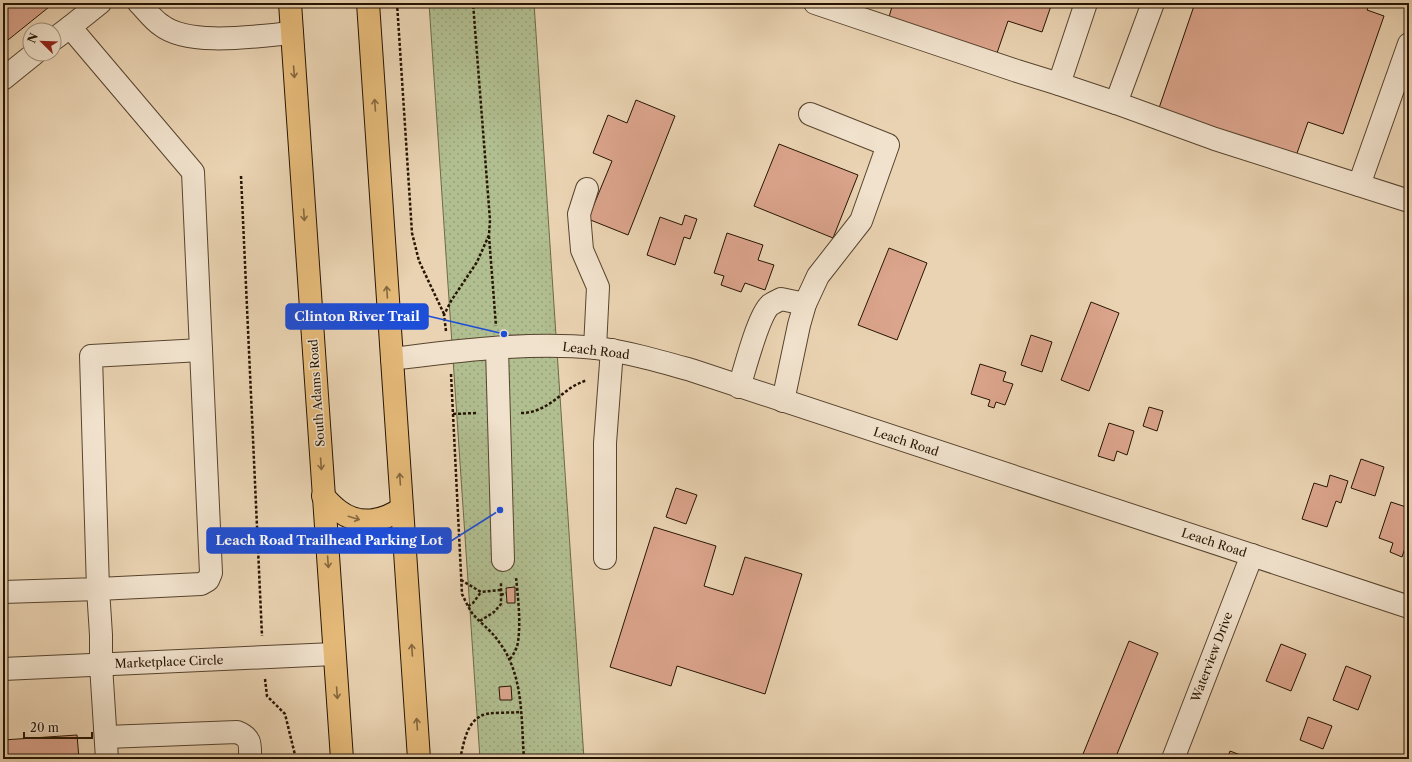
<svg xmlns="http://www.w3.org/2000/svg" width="1412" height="762" font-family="'Libre Caslon Text',serif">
  <defs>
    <pattern id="park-dots" width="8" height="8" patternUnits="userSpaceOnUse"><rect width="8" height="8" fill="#b1be90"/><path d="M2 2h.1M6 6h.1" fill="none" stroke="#98a27b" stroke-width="1.8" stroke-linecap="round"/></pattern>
  </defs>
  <rect width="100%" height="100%" fill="#ead3b2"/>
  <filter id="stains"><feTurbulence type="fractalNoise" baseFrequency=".005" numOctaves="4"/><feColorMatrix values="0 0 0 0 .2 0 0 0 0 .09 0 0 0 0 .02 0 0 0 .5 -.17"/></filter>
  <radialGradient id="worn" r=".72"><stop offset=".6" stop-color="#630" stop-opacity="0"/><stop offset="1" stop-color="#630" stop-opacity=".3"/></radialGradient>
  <path fill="url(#park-dots)" stroke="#6c6a49" d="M429 3H534L584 759H480Z"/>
  <g fill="#dba48c" stroke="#261502">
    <path d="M3 3H54L3 44Z"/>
    <path d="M893 3H1052L1042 32 1008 21 997 53 889 17Z"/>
    <path d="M1195 3H1370L1367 10 1384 16 1343 134 1308 122 1296 156 1159 108Z"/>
    <path d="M636 100 675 116 628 235 588 219 612 161 593 153 608 115 627 123Z"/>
    <path d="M779 144 858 175 833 238 754 206Z"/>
    <path d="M685 215 697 219 690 239 684 237 675 265 647 255 660 217 682 225Z"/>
    <path d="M727 233 763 245 758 260 774 265 765 290 745 283 741 292 721 285 724 276 714 273Z"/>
    <path d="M889 248 927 263 897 340 858 325Z"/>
    <path d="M1091 302 1119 313 1089 391 1061 380Z"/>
    <path d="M1031 335 1052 342 1042 372 1021 365Z"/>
    <path d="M980 364 1006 372 1003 381 1013 384 1005 405 996 402 994 408 988 406 990 400 971 394Z"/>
    <path d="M1149 407 1163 411 1157 431 1143 426Z"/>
    <path d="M1109 423 1134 431 1127 455 1117 451 1114 461 1098 456Z"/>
    <path d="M1361 459 1384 467 1375 496 1351 488Z"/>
    <path d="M1330 475 1348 481 1341 503 1336 501 1327 527 1302 519 1314 483 1327 487Z"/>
    <path d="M676 488 697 495 686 524 666 517Z"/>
    <path d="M1391 502 1409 508V536L1402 557 1390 552 1393 543 1379 538Z"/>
    <path d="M654 527 716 546 704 586 733 595 745 557 802 574 765 694 677 666 671 686 610 667Z"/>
    <path d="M515 587V603H507L506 588Z"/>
    <path d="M1129 641 1158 653 1115 759H1081Z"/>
    <path d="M1281 644 1306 654 1291 691 1266 681Z"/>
    <path d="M1346 666 1371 676 1358 710 1333 700Z"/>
    <path d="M511 686 512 700H500L499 687Z"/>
    <path d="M1308 717 1332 726 1323 749 1300 740Z"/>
    <path d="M77 735 79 759H3V740Z"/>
    <path d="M1230 751 1251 759H1227Z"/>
  </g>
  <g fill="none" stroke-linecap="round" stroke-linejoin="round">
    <defs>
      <g id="minor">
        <path d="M139 3C146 10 153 20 161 25 189 47 257 36 292 33"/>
        <path d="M815 3 1017 71 1059 84"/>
        <path d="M1086 3 1059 84 1116 103"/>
        <path d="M1153 3 1116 103 1215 139 1409 201"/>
        <path d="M70 27 100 3"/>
        <path d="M54 39 70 27 193 172 211 573 208 580 201 584 98 589 101 635V665L107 759"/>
        <path d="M3 79 34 54"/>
        <path d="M1359 185 1409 44"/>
        <path d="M587 189 579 214 582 250 598 287 595 348"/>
        <path d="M497 349 503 560"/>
        <path d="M392 359C458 351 529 341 596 348 628 352 659 361 691 370L1409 607"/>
        <path d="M739 387C745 369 758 316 770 305 773 303 777 301 781 299L805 304"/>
        <path d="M783 401 799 325 805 304 818 276 861 221 888 145 810 114"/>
        <path d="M605 558V443L612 350"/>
        <path d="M3 592 98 589 91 356 201 350"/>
        <path d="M3 669 334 654"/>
        <path d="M106 737 237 732C252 738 250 745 250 759"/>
        <path d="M1173 759 1252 555"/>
      </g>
      <g id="major">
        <path d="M290 3 342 759"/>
        <path d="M368 3 419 759"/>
        <path d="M323 496C328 501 333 507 339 511 359 526 383 522 402 508"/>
      </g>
    </defs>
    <use href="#minor" stroke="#57442e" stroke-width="24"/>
    <use href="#major" stroke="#261502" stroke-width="24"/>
    <g stroke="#261502" stroke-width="2.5" stroke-dasharray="3 2" stroke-linecap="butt">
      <path d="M397 3 412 233 419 261 444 314"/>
      <path d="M241 176 262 636"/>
      <path d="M489 236 496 326"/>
      <path d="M446 331 444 315 451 301 477 262 489 235 490 220 473 3"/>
      <path d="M451 374 462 594C465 600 468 607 472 613 480 623 492 631 499 642 524 675 521 719 524 759"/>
      <path d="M521 413C543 413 556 398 572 387 577 384 582 382 587 380"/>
      <path d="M453 414 476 413"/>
      <path d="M461 580 481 592 501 590"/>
      <path d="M501 595 506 593"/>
      <path d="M468 606 473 603 481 592"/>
      <path d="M480 621 494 612 501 604V582"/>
      <path d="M510 659C514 654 517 648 518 642 521 621 518 598 516 577"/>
      <path d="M265 679 267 696 285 714 296 759"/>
      <path d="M460 759C464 743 466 722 483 715 489 712 512 713 521 712"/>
    </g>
    <use href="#minor" stroke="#f1e2cd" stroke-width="22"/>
    <use href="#major" stroke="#e5ba79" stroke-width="22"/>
  </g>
  <defs><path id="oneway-shaft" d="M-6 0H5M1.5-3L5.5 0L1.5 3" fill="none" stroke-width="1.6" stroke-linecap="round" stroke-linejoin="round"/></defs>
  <g stroke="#86683e">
    <use href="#oneway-shaft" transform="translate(294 72) rotate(86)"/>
    <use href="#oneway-shaft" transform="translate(375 105) rotate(-94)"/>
    <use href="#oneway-shaft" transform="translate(304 215) rotate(86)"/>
    <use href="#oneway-shaft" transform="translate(387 292) rotate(-94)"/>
    <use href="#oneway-shaft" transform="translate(321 464) rotate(86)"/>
    <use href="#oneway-shaft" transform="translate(400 479) rotate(-94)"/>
    <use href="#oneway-shaft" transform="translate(354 518) rotate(17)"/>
    <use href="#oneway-shaft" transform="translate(328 562) rotate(86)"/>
    <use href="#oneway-shaft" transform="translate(412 650) rotate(-94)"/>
    <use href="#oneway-shaft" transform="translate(337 693) rotate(86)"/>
    <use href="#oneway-shaft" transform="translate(417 724) rotate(-94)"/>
  </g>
  <g text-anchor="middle" stroke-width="3" stroke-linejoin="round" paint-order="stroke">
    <g font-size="12" fill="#261502" stroke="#f1e2cd">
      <text transform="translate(596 351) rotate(7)" y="4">Leach Road</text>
      <text transform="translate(317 393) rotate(-94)" y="4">South Adams Road</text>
      <text transform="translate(906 442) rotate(18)" y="4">Leach Road</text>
      <text transform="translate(1214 543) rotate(18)" y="4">Leach Road</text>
      <text transform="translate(1212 657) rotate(-69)" y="4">Waterview Drive</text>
      <text transform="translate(169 662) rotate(-2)" y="4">Marketplace Circle</text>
    </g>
  </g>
  <path fill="none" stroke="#1d4ed8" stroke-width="1.5" d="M504 334L428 316M500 510L451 541"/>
  <g fill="#1d4ed8" stroke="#f1e2cd" stroke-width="1.5">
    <circle cx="504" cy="334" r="4"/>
    <circle cx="500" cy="510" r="4"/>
  </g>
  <g fill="#1d4ed8" stroke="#1d4ed8" stroke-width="1.5">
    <rect x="286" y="304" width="142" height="25" rx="4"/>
    <rect x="207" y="528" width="244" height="25" rx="4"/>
  </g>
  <g font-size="13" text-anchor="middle" font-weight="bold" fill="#fff">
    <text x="357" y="321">Clinton River Trail</text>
    <text x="329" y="545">Leach Road Trailhead Parking Lot</text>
  </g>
  <rect width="1412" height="762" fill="none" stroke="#ead3b2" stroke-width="16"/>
  <rect x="4" y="4" width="1404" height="754" fill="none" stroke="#261502" stroke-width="2"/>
  <rect x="8" y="8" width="1396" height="746" fill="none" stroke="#261502"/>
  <g transform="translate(42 42) rotate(293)"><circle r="19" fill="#f1e2cd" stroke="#a0907c"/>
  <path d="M0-3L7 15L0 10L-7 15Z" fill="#8f2418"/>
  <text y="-6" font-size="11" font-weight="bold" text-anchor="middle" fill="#261502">N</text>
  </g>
  <path d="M24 732v6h68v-6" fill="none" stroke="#261502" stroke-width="2"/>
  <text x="30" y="732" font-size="12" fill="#261502" stroke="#f1e2cd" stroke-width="3" paint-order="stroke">20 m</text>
  <rect width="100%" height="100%" filter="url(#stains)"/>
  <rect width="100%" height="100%" fill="url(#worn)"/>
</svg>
